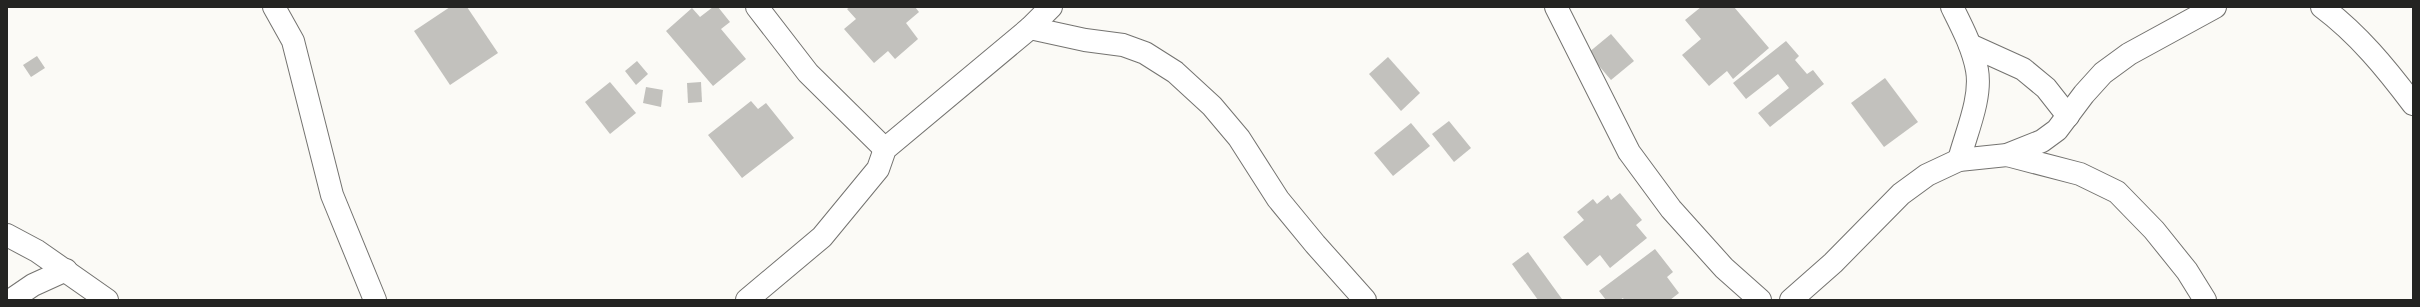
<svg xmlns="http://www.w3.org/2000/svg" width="2420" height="307" font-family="Cabin,sans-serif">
  <rect width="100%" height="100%" fill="#fbfaf6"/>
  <g fill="#c2c1bd">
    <path d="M450 7H467L498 53 450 85 414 31Z"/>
    <path d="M713 7H718L730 22 721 29 746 59 713 86 666 31 692 8 700 17Z"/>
    <path d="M850 7H915L919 12 906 23 918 39 895 59 888 51 874 63 844 29 856 19 847 9Z"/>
    <path d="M1701 7H1734L1769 48 1733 79 1727 71 1709 86 1682 55 1701 39 1685 20Z"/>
    <path d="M1611 34 1634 61 1611 80 1588 53Z"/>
    <path d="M1786 41 1799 56 1795 60 1807 74 1813 70 1824 84 1770 127 1758 113 1789 88 1778 74 1746 99 1733 83Z"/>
    <path d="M37 56 45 68 31 77 23 65Z"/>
    <path d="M1388 57 1420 93 1401 111 1369 74Z"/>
    <path d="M637 61 648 74 636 85 625 71Z"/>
    <path d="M1885 78 1918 122 1884 147 1851 103Z"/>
    <path d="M610 82 636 113 610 134 585 102Z"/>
    <path d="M701 82 702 102 688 103 687 83Z"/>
    <path d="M646 87 663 90 661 107 643 103Z"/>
    <path d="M751 101 758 109 766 103 794 138 742 178 708 135Z"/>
    <path d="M1449 121 1471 148 1454 162 1432 134Z"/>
    <path d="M1411 123 1430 146 1393 176 1374 153Z"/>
    <path d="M1620 193 1642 220 1636 225 1647 238 1610 268 1600 255 1587 266 1563 237 1584 220 1577 212 1593 199 1597 204 1608 195 1611 200Z"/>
    <path d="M1655 249 1673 272 1667 277 1679 293 1670 300H1624L1623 298 1620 300H1606L1599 291Z"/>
    <path d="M1528 252 1562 299 1538 300 1512 264Z"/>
  </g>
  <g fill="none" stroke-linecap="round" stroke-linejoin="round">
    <defs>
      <g id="street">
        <path d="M274 7 293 41 332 195 375 300"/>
        <path d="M757 7 808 73 885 149"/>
        <path d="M1556 7 1629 152 1671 209 1724 268 1760 300"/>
        <path d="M1952 7C1962 27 1973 48 1977 70 1982 98 1966 133 1959 160"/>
        <path d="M2322 7C2358 34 2386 68 2413 104"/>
        <path d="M1030 28 1085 40 1123 45 1145 53 1175 72 1212 106 1239 138 1278 199 1315 244 1365 300"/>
        <path d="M1970 45 2023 69 2046 88 2068 116"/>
        <path d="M2007 155 2080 174 2117 192 2154 230 2187 271 2205 300"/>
        <path d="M7 235 37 251 107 300"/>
        <path d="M11 300 33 285 66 270"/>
        <path d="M747 300 822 237 878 169 885 149 1030 28 1051 7"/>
        <path d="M1791 300 1833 263 1901 194 1927 175 1959 160 2007 155 2042 141 2057 130 2084 94 2103 73 2129 54 2215 7"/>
      </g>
    </defs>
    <use href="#street" stroke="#747370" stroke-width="24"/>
    <use href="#street" stroke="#fff" stroke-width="22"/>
  </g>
  <rect width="2420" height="307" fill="none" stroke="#242422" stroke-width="16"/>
</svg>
